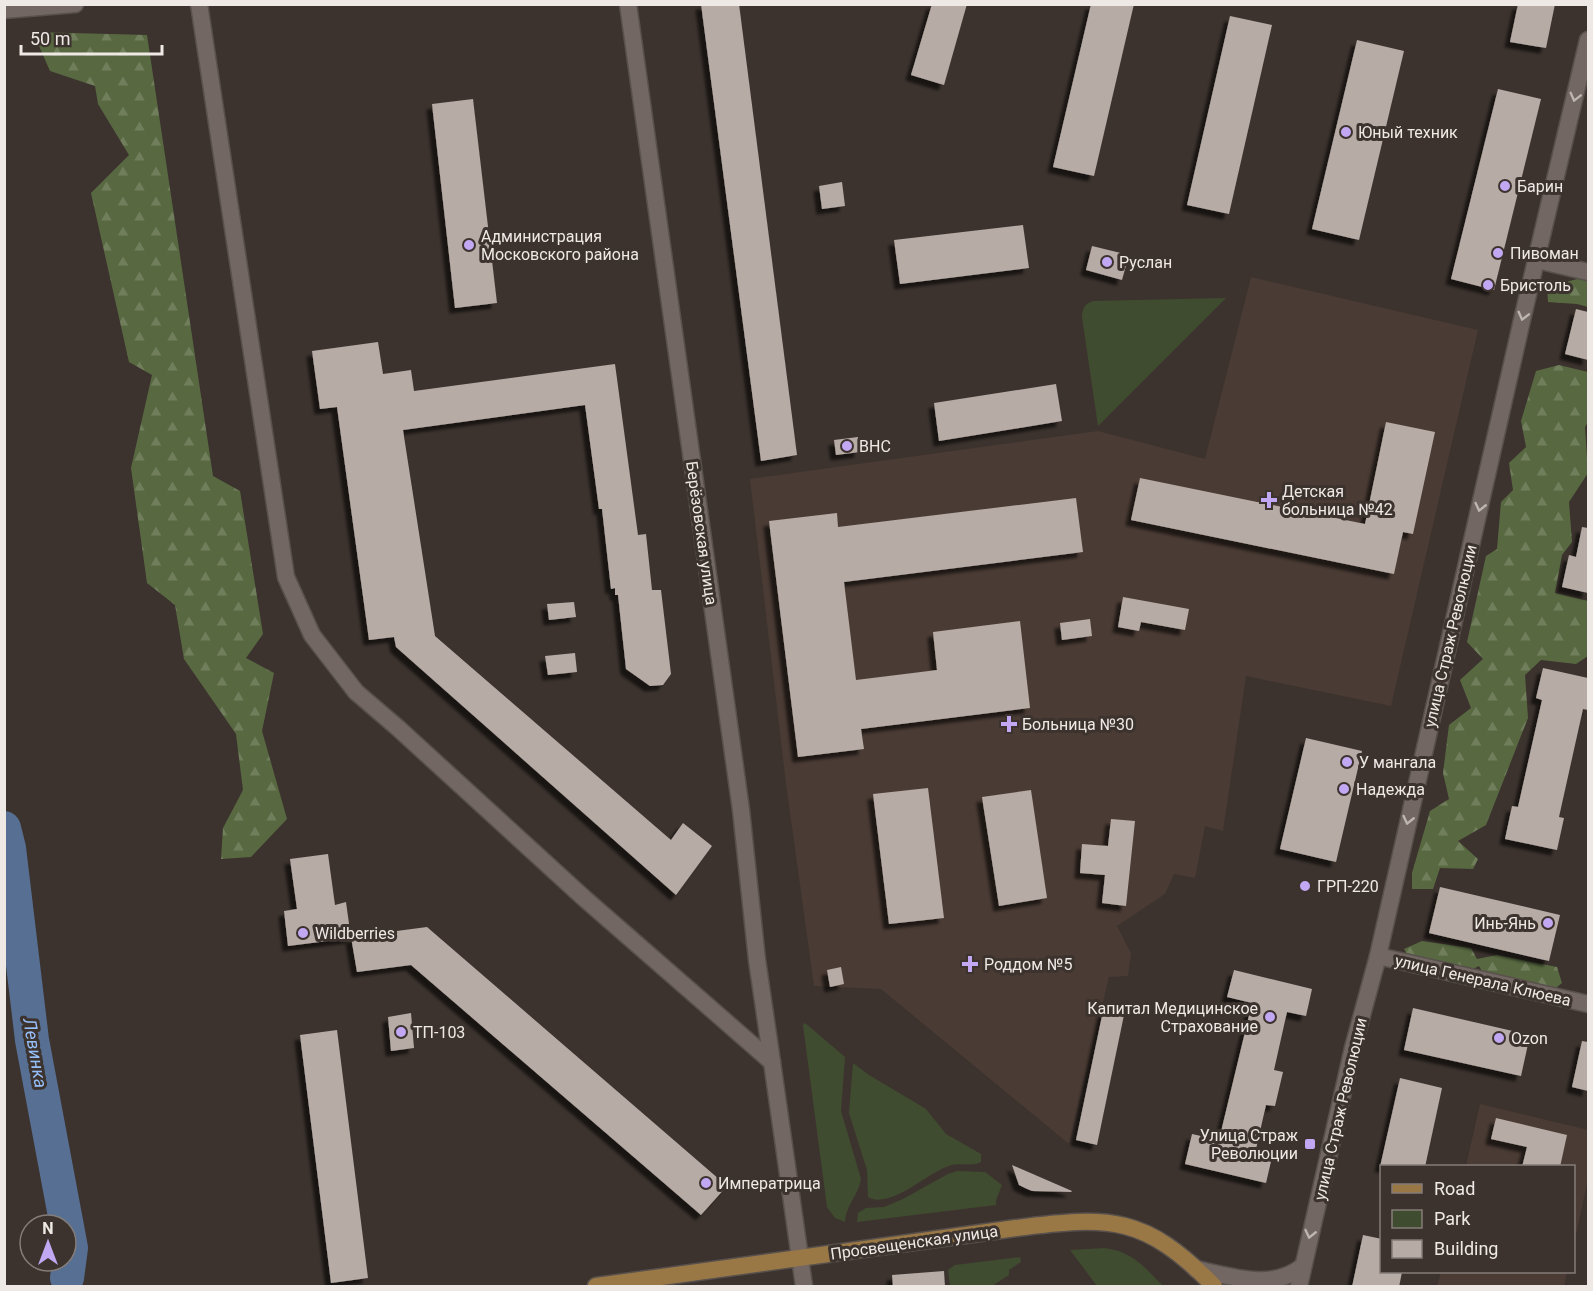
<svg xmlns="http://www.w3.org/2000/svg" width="1593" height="1291" font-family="Roboto,sans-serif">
  <defs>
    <pattern id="forest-firs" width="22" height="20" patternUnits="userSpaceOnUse" patternTransform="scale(1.5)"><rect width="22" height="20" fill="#586941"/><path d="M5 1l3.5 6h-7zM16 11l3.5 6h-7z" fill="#707e5c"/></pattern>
    <filter id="shadow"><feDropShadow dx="-5.5" dy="5.5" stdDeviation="1.5" flood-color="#0009"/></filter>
  </defs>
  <rect width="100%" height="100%" fill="#3c332e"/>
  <g fill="#4a3b34">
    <path d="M1251 277 1478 330 1391 706 1246 676 1223 831 1205 826 1195 878 1174 874 1165 894 1117 926 1131 953 1128 976 1109 977 1069 1144 881 989 814 986 786 784 750 479 1098 431 1205 459Z"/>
    <path d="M1480 1104 1588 1130V1179L1574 1244V1166H1466Z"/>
    <path d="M1441 1272H1567L1564 1286H1437Z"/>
  </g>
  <g fill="#404c30">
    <path d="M1226 298 1098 426 1082 317C1082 308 1085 304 1093 301Z"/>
    <path d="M805 1023 845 1057 841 1111 861 1179C859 1194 846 1205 845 1222L835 1218 827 1207 803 1025Z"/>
    <path d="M853 1063 869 1075 926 1109 946 1134 981 1154V1162C972 1167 960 1162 949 1166 928 1172 890 1210 868 1197L867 1170 849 1113Z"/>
    <path d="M957 1171 985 1172 1002 1185 996 1200V1205L857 1222 858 1213 866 1208 884 1207 903 1199 948 1174Z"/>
    <path d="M1105 1248C1133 1252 1144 1267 1163 1286H1097L1070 1250Z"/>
    <path d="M1020 1257 1021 1262 1009 1270V1275L992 1286H950L948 1270 955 1265Z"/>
  </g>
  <g fill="url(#forest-firs)">
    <path d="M33 32 147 35 213 476 240 491 263 634 246 658 274 673 262 731 287 819 251 857 221 859 223 828 243 790 236 734 184 659 175 605 147 583 131 468 152 375 129 362 91 193 129 155 98 104 95 86 50 71Z"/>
    <path d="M1581 278 1588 280V307L1577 304 1548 302 1547 287Z"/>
    <path d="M1559 365 1588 372V422L1585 427 1588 473 1569 502 1572 542 1562 555 1555 593 1588 601V656L1576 664 1541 660 1525 675 1528 718 1486 825 1458 841 1478 859 1473 869 1440 868 1433 889H1412V873L1430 811 1449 799 1443 773 1449 725 1471 708 1460 680 1483 659 1467 642 1486 556 1497 549 1501 502 1513 490 1509 463 1526 447 1521 421 1536 371Z"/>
    <path d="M1422 941 1471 948 1477 959 1497 955 1557 967 1562 983 1551 992 1487 980 1479 966 1460 975 1414 966 1404 949Z"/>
  </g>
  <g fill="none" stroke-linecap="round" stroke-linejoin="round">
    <path stroke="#566f92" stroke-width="34" d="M4 828 9 848 32 1040 71 1248 67 1278"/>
  </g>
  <g fill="#b7aba6" filter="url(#shadow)">
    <path d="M701 4H739L797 455 761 461Z"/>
    <path d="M932 4H967L944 85 911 75Z"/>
    <path d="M1091 4H1134L1094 176 1053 167Z"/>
    <path d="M1518 4H1555L1546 48 1510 42Z"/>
    <path d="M1230 16 1272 25 1229 214 1187 205Z"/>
    <path d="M1357 40 1404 51 1359 240 1312 229Z"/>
    <path d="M1498 89 1541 99 1494 290 1451 279Z"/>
    <path d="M473 99 497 303 455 308 432 104Z"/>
    <path d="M842 182 845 206 822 209 819 186Z"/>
    <path d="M1023 225 1029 268 900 284 894 240Z"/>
    <path d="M1092 246 1129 255 1122 280 1086 270Z"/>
    <path d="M1576 309 1588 312V360L1565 354Z"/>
    <path d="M378 342 383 374 411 370 414 391 615 364 638 535 646 534 652 590H661L671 674 663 685 650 686 626 669 618 595H615V588L611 589 602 509H599L585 405 403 430 435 636 671 840 683 823 712 846 676 895 396 647 394 637 369 640 337 407 320 409 312 351Z"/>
    <path d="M1056 384 1062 421 939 441 934 403Z"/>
    <path d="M1386 422 1435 432 1413 534 1403 532 1394 574 1131 520 1140 478 1365 524Z"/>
    <path d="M858 437 860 452 836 455 834 440Z"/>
    <path d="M1076 498 1083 552 844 582 856 680 937 670 933 632 1020 621 1030 708 861 729 864 749 798 757 769 521 837 513 838 527Z"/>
    <path d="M1582 527 1588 528V593L1562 587 1569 555 1576 557Z"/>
    <path d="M1123 597 1189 609 1185 630 1141 622 1139 631 1118 627Z"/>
    <path d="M574 602 576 617 549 620 547 604Z"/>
    <path d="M1090 619 1092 636 1062 640 1060 623Z"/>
    <path d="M575 653 577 672 548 675 545 656Z"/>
    <path d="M1543 668 1588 678V710L1583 709 1559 817 1564 818 1557 850 1505 839 1512 806 1518 807 1542 700 1536 698Z"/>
    <path d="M1306 738 1362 751 1336 862 1280 849Z"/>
    <path d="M928 788 944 918 889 924 873 794Z"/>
    <path d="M1031 790 1047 898 999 906 982 797Z"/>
    <path d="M1111 819 1135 821 1126 906 1102 903 1105 875 1080 873 1082 844 1108 846Z"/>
    <path d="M328 854 335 905 346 902 351 938 288 946 284 911 297 909 290 859Z"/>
    <path d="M1440 887 1560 915 1549 961 1429 933Z"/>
    <path d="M427 927 727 1186 701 1215 411 965 357 972 351 937Z"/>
    <path d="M841 967 844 984 830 987 827 970Z"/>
    <path d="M1234 970 1312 989 1306 1016 1287 1012 1274 1070 1283 1072 1275 1106 1266 1105 1256 1149 1273 1153 1266 1183 1185 1164 1192 1134 1219 1140 1252 1003 1227 997Z"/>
    <path d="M1413 1008 1530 1035 1521 1076 1404 1050Z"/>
    <path d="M1103 1011 1124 1015 1097 1145 1076 1140Z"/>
    <path d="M411 1013 414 1048 391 1051 388 1017Z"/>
    <path d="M337 1030 368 1278 331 1283 300 1035Z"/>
    <path d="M1582 1041 1588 1042V1091L1572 1087Z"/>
    <path d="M1400 1078 1442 1088 1425 1167H1380Z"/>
    <path d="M1496 1118 1567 1135 1560 1167H1522L1527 1147 1491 1139Z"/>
    <path d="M1012 1165 1072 1191 1071 1192 1032 1191 1025 1188 1019 1185Z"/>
    <path d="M1363 1235 1382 1239V1272H1402L1399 1287H1352Z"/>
    <path d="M944 1271 945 1287H893L892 1275Z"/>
  </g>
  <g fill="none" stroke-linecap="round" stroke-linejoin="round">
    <defs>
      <g id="minor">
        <path d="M628 4 741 810 757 960 772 1062"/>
        <path d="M1537 260 1588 272"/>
        <path d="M1378 956 1588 1004"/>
      </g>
      <g id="tertiary">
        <path d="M199 4 286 577 312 635 356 692 398 728 584 898 772 1062 804 1286"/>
        <path d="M4 10 75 4"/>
        <path d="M1196 1269C1233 1277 1273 1291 1303 1266"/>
        <path d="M1299 1286 1353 1048 1378 956 1522 320 1588 40"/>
      </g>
      <path id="secondary" d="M596 1286 1016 1228C1111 1216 1144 1215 1214 1286"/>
    </defs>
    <use href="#minor" stroke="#58504c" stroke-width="19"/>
    <use href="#tertiary" stroke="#58504c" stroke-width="19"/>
    <use href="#secondary" stroke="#58504c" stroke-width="19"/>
    <use href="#minor" stroke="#726762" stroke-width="16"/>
    <use href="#tertiary" stroke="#726762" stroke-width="16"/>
    <use href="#secondary" stroke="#997846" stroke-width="16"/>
  </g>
  <defs><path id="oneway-chevron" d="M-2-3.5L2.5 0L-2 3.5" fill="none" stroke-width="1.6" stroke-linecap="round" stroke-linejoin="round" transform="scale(1.5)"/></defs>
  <g stroke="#bdb5b1">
    <use href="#oneway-chevron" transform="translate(1575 97) rotate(104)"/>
    <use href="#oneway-chevron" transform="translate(1523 316) rotate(104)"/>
    <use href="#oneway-chevron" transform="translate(1480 507) rotate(103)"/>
    <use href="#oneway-chevron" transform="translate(1408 820) rotate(103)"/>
    <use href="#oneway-chevron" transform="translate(1310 1234) rotate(103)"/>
  </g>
  <g fill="#c2a8f3" stroke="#3c332e" stroke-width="2">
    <circle cx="1346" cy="132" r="6"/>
    <circle cx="1505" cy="186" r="6"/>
    <circle cx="469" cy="245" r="6"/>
    <circle cx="1498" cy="253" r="6"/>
    <circle cx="1107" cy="262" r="6"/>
    <circle cx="1488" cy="285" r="6"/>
    <circle cx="847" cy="446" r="6"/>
    <path d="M1266 491h6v6h6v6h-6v6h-6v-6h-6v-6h6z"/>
    <path d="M1006 715h6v6h6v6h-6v6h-6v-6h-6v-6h6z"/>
    <circle cx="1347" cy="762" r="6"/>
    <circle cx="1344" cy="789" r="6"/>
    <circle cx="1305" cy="886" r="6"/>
    <circle cx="1548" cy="923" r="6"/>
    <circle cx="303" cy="933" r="6"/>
    <path d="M967 955h6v6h6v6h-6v6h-6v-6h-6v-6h6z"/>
    <circle cx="1270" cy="1017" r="6"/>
    <circle cx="401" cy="1032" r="6"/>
    <circle cx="1499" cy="1038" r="6"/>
    <rect x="1304" y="1138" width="12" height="12" rx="3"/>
    <circle cx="706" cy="1183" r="6"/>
  </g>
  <g text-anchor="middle" stroke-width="6" stroke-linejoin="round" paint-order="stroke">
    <g font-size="16" fill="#efe9e6" stroke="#3c332e" text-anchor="start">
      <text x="1358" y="138">Юный техник</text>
      <text x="1517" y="192">Барин</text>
      <text x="481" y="242">Администрация<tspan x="481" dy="18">Московского района</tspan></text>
      <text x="1510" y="259">Пивоман</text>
      <text x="1119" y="268">Руслан</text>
      <text x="1500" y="291">Бристоль</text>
      <text x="859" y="452">ВНС</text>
      <text x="1282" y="497">Детская<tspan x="1282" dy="18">больница №42</tspan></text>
      <text x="1022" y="730">Больница №30</text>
      <text x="1359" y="768">У мангала</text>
      <text x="1356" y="795">Надежда</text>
      <text x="1317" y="892">ГРП-220</text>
      <text x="1536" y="929" text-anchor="end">Инь-Янь</text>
      <text x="315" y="939">Wildberries</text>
      <text x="984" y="970">Роддом №5</text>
      <text x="1258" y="1014" text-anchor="end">Капитал Медицинское<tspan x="1258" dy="18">Страхование</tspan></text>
      <text x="413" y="1038">ТП-103</text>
      <text x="1511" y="1044">Ozon</text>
      <text x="1298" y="1141" text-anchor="end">Улица Страж<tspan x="1298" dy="18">Революции</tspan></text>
      <text x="718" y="1189">Императрица</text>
    </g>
    <g font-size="16" fill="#efe9e6" stroke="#3c332e">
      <text transform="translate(702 533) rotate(82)" y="6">Берёзовская улица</text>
      <text transform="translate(1450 636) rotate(-77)" y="6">улица Страж Революции</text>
      <text transform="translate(1483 980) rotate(13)" y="6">улица Генерала Клюева</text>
      <text transform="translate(1340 1109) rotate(-77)" y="6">улица Страж Революции</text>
      <text transform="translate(914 1242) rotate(-8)" y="6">Просвещенская улица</text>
    </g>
    <g font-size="18" font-style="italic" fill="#97c0fa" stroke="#3c332e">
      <text transform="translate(35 1053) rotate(80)" y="6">Левинка</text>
    </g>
  </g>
  <rect width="1593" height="1291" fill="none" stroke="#efe9e6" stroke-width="12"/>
  <rect x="1380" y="1165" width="195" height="108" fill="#3c332e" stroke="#847c78" stroke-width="1.5"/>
  <rect x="1392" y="1184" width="30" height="9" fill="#997846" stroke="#847c78" stroke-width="1.5"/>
  <text x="1434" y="1195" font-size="18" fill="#efe9e6">Road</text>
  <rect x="1392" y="1210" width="30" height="18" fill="#404c30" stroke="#847c78" stroke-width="1.5"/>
  <text x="1434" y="1225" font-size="18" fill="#efe9e6">Park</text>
  <rect x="1392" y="1240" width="30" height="18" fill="#b7aba6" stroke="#847c78" stroke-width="1.5"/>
  <text x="1434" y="1255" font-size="18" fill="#efe9e6">Building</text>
  <g transform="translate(48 1243)"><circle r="28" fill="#3c332e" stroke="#847c78" stroke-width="1.5"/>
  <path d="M0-4.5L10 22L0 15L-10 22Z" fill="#c2a8f3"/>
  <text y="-9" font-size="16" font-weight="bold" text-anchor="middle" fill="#efe9e6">N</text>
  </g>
  <path d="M21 45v9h141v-9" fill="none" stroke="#efe9e6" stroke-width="3"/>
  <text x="30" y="45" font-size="18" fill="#efe9e6" stroke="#3c332e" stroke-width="4.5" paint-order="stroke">50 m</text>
</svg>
